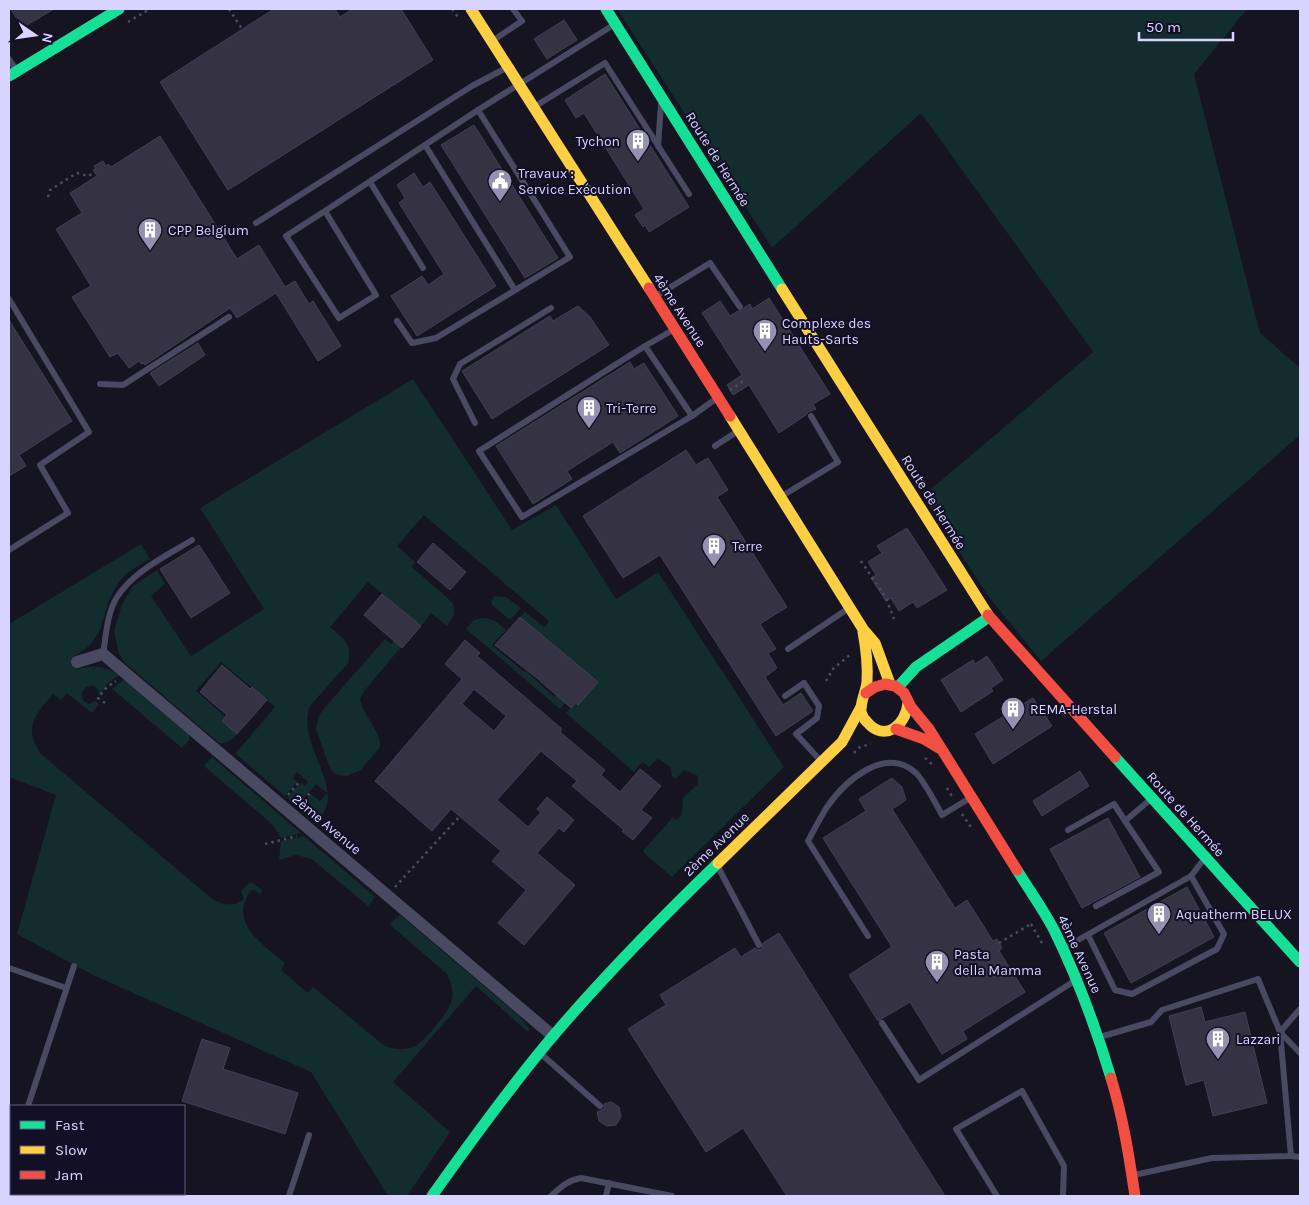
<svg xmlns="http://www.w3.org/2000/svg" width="1309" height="1205" font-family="Karla,sans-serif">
  <rect width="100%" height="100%" fill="#161421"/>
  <g fill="#132c2d">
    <path d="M617 9H1247L1194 74 1260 333 1300 368V435L1041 661 988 596 923 496 1093 352 921 113 772 248Z"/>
    <path d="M413 379 512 530 556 505 616 599 658 572 784 767 672 877 645 854 643 851 673 817 676 820 681 815 683 805 682 802 683 798 698 784V776L684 770 676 779 672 776 670 767 659 759 656 760 649 767 642 762 634 772 566 713 576 702 578 704 598 682 520 617 525 612 544 627 549 621 424 515 397 546 415 562 412 567 452 602C457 613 453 618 447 626L431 613 421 626 368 582 330 627C343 639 353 642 348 663L310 706C295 744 349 791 318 819H312L299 808 311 794 320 801 327 793 316 784 297 806 287 798 299 784 302 783 305 786 308 782 297 772 293 778 297 782 285 796 237 755 236 753 275 707 221 662 196 691 226 717 222 721 237 734C232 739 227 744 219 743L124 662 118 651 114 631 122 604 133 586 157 570 165 584 151 596 191 656 264 609 200 508Z"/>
    <path d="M141 544 150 559C137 566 125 573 117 585 99 613 108 639 74 656L78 669C92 665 107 666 119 675L108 683 99 696 98 690 94 686C85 685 79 692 83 700L88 704 95 701 99 704 92 713 67 693 61 700 53 694C36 714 23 727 40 753L211 898C222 905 234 908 244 899L241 891 251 882 262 890 261 895 254 890H251C228 923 262 944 285 963L281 970 308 993 313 987 385 1046C397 1050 406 1051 417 1045 424 1040 429 1034 434 1028 449 1010 459 998 447 974L389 924 400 915 518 1015 530 1029 528 1032 476 986 393 1082 450 1132 407 1196H388L311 1072 95 976 17 934 56 795 9 777V624Z"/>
    <path d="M494 596 506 597 521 608 510 620 492 605 491 601Z"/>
    <path d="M482 618C493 618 498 623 506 630L492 645 524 672 526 671 554 697 562 689 570 696 560 709 466 629 474 620Z"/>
    <path d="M385 639 391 644 394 641 401 647 365 690 360 698C362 715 382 732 380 747L361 770 347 776 338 775 332 771 328 763 316 729 319 715 327 705Z"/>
    <path d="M125 679 189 734 190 739 182 748 112 689Z"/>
    <path d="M212 757 301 833 281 838 274 826 204 766Z"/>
    <path d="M304 836 375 897 368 906 312 859 296 855 279 860 281 841Z"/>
  </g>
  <g fill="#343243" stroke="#433f54" fill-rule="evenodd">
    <path d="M11 9H54L22 28Z"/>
    <path d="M274 9H335L340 17 353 9H401L433 60 228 190 160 82Z"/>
    <path d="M564 20 577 40 547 59 534 39Z"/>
    <path d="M605 74 689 207 649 232 645 225 643 227 635 215 644 209 584 113 576 118 565 100Z"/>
    <path d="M474 125 558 258 525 278 441 145Z"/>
    <path d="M160 136 237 259 259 245 285 287 295 281 309 304 313 301 341 346 318 361 276 293 237 318 230 308 145 365 143 363 141 364 139 361 129 368 118 353 110 357 72 297 91 286 56 229 82 213 70 193 97 176 93 170 96 169 94 166 103 161 106 166 109 164 111 167Z"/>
    <path d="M414 173 423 187 430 182 496 286 417 336 391 296 422 276 428 285 444 274 399 203 405 198 397 185Z"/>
    <path d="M769 298 830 394 813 404 816 409 808 412 806 415 779 433 749 385 733 395 727 385 742 375 702 313 720 301 730 316 738 311H742L745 307 750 304 752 309Z"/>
    <path d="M578 306 590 317 609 345 492 419 462 371 550 316 553 321Z"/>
    <path d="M9 320 72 421 19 455 26 466 9 476Z"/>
    <path d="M198 343 205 355 159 386 150 373Z"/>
    <path d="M630 362 634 369 644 363 678 416 620 453 613 442 567 471 572 479 533 504 496 446Z"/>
    <path d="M686 450 696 465 708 458 728 490 717 497 787 607 760 624 776 649 768 653 777 668 765 677 783 705 801 693 813 711 776 736 660 555 623 578 583 516Z"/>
    <path d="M907 528 947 590 917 608 913 602 899 611 891 598 886 601 871 578 876 575 868 562 882 553 877 546Z"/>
    <path d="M433 543 466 572 450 590 417 562Z"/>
    <path d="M199 545 230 593 191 618 160 569Z"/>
    <path d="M382 594 421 626 402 648 364 615Z"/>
    <path d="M520 617 598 682 578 705 576 702 571 708 538 679 495 645Z"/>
    <path d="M465 640 480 653 477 656 562 729 560 732 605 770 601 775 620 792 640 769 661 786 641 810 652 818 633 840 622 831 624 830 572 786 577 781 541 751 497 800 528 827 541 812 537 809 547 797 574 820 564 832 559 828 537 853 575 885 524 945 498 923 526 890 492 861 501 851 451 809 432 831 375 781 462 679 445 664ZM474 689 506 716 494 731 462 704Z"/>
    <path d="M987 656 1003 680 991 688 993 691 961 712 941 680 973 660 975 664Z"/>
    <path d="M222 665 250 689 252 687 267 700 237 734 222 721 227 715 200 692Z"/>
    <path d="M1033 698 1052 726 993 764 975 734Z"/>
    <path d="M1080 771 1089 786 1042 816 1033 801Z"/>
    <path d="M892 778 902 787 906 800 892 809 955 908 967 900 993 941 997 939 1002 948 999 951 1025 992 963 1031 967 1039 942 1054 910 1002 878 1021 849 975 892 947 823 838 866 811 859 799Z"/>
    <path d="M1108 818 1140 877 1082 908 1050 849Z"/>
    <path d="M1187 887 1214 937 1131 983 1104 933Z"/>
    <path d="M779 933 945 1196H787L743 1128 706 1152 628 1029 666 1005 660 995 735 948 741 957 755 948 758 950 762 949 763 943Z"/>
    <path d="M1201 1007 1205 1022 1245 1012 1267 1103 1213 1116 1204 1080 1186 1085 1169 1016Z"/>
    <path d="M202 1039 230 1048 223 1069 298 1093 285 1134 182 1101Z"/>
    <path d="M611 1102 619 1107 621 1117 616 1125 607 1126 599 1121 597 1112 604 1109V1104Z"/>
  </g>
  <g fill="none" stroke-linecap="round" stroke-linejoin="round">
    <g stroke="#44505f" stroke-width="2.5" stroke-dasharray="2.5 4" stroke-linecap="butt">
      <path d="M229 9 242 29"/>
      <path d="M452 9 458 17"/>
      <path d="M128 22 150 9"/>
      <path d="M48 197 50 190 77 173 88 176 95 172"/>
      <path d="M730 390 745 380"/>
      <path d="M861 561 886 598 894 619"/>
      <path d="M826 681 833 669 851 654"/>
      <path d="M105 703 98 698 107 687 116 681"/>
      <path d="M854 753 860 747 871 744"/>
      <path d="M925 758 934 766"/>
      <path d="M947 788 953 798"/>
      <path d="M288 795 300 781"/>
      <path d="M299 805 311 792"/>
      <path d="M962 814 973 830"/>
      <path d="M265 844 297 836"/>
      <path d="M395 887 460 816"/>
      <path d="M1031 924 1042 943"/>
      <path d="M999 943 1031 924"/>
    </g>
    <g stroke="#4a4962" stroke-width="6">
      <path d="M492 41 522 21 513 9"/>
      <path d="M9 59 16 70"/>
      <path d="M534 107 605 63 689 194"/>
      <path d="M425 145 515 290"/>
      <path d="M658 146 661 105"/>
      <path d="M370 182 423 268"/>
      <path d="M325 211 286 236 339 318 376 295 325 211 478 110"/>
      <path d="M256 223 472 86 506 68"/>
      <path d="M656 296 710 263 740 307"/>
      <path d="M9 299 89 432 40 465 68 513 9 550"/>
      <path d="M397 321 412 343 436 338 570 257 478 110 615 24"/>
      <path d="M673 330 645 346 479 451 522 517 692 416 717 398"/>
      <path d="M645 346 692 416"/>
      <path d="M100 384 123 385 229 317"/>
      <path d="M475 423 453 379 460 364 551 308"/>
      <path d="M715 446 738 431"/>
      <path d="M782 496 838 462 811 416"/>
      <path d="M788 649 849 608"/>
      <path d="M103 654C106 636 107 613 117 597 134 571 166 556 192 540"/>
      <path d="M785 696 804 683 819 706 817 718 796 734 821 761"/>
      <path d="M1068 830 1114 804 1125 821"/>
      <path d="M717 865 759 945"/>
      <path d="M1096 906 1159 872 1125 821 1151 799"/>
      <path d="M1088 935 1115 990 1132 994 1217 949 1224 934 1191 876"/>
      <path d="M868 936 808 841C814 830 820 818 827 807 845 781 885 745 916 773 924 781 936 804 942 815L970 798"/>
      <path d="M1064 948 1191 876 1204 859"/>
      <path d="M9 968 66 988"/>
      <path d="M1300 1009 1280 1032 1300 1053"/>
      <path d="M882 1023 919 1080 1076 980"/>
      <path d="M1100 1037 1151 1022 1162 1010 1258 979 1280 1032 1291 1156 1212 1158 1134 1175"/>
      <path d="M540 1053 600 1106"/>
      <path d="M28 1106 74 966"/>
      <path d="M1291 1156 1300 1157"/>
      <path d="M9 1166 11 1158"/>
      <path d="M289 1196 309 1135"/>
      <path d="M551 1196C561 1187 568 1180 581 1178L672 1196"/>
      <path d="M606 1196 609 1183"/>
      <path d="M997 1196 956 1129 1022 1091 1064 1166 1063 1196"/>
    </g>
    <path stroke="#4a4962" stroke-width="12" d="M77 662 103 654 553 1036"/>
    <g stroke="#16e098" stroke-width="11">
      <path d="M606 9 782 289"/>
      <path d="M9 76 119 9"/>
      <path d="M898 687 916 667 989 617"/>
      <path d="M1115 757 1300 962"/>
      <path d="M1017 870C1029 890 1044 910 1055 932 1078 979 1096 1028 1111 1078"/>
      <path d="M432 1196C471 1141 510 1087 553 1036 605 975 661 918 718 863"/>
    </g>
    <g stroke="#ffcf43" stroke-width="11">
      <path d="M471 9 649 288"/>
      <path d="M782 289 988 615"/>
      <path d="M730 416 863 629 875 643 890 684"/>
      <path d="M863 632C866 648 868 665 867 682 866 692 860 702 861 712 862 716 864 719 867 722 885 743 906 725 908 703"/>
      <path d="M718 863 842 742 861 707"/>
    </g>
    <g stroke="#f24e42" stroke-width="11">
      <path d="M649 288 730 416"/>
      <path d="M988 615 1115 757"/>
      <path d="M866 693 875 687 885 684 895 686 904 693 911 707 929 729 1017 870"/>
      <path d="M896 729 924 739 939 748"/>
      <path d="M1111 1078C1123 1117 1129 1156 1135 1196"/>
    </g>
  </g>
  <defs>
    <symbol id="building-pin" viewBox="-11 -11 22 30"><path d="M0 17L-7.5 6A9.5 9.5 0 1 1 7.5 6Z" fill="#9591b1" stroke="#130f26"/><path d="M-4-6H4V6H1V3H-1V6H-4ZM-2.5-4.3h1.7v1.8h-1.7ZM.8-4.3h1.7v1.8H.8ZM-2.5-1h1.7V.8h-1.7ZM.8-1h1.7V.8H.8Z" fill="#fff"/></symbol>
    <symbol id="civic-pin" viewBox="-11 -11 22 30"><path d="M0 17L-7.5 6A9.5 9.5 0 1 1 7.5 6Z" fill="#9591b1" stroke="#130f26"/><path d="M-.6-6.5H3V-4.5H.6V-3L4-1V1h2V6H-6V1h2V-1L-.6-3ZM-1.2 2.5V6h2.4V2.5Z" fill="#fff"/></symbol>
  </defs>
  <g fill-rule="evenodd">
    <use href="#building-pin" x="624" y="127" width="28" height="38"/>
    <use href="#civic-pin" x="486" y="167" width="28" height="38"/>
    <use href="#building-pin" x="136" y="216" width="28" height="38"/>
    <use href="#building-pin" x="751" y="317" width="28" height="38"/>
    <use href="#building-pin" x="575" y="394" width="28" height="38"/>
    <use href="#building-pin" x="700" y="532" width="28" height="38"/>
    <use href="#building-pin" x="999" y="695" width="28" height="38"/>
    <use href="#building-pin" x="1145" y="900" width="28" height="38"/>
    <use href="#building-pin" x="923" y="948" width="28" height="38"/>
    <use href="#building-pin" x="1204" y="1025" width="28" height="38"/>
  </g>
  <g text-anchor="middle" stroke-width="4" stroke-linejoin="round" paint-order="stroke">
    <g font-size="14" fill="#d9d4ff" stroke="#130f26" text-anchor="start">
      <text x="620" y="146" text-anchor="end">Tychon</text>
      <text x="518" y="178">Travaux :<tspan x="518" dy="16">Service Exécution</tspan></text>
      <text x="168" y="235">CPP Belgium</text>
      <text x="782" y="328">Complexe des<tspan x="782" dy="16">Hauts-Sarts</tspan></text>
      <text x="606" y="413">Tri-Terre</text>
      <text x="732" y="551">Terre</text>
      <text x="1030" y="714">REMA-Herstal</text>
      <text x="1176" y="919">Aquatherm BELUX</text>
      <text x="954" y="959">Pasta<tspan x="954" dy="16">della Mamma</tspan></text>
      <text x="1236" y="1044">Lazzari</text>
    </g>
    <g font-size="14" fill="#d9d4ff" stroke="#130f26">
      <text transform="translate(718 159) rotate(58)" y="5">Route de Hermée</text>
      <text transform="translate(680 310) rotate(57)" y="5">4ème Avenue</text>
      <text transform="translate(934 502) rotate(58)" y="5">Route de Hermée</text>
      <text transform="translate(1186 814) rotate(48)" y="5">Route de Hermée</text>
      <text transform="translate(327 824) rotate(40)" y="5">2ème Avenue</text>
      <text transform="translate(716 844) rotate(-44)" y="5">2ème Avenue</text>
      <text transform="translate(1080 954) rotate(65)" y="5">4ème Avenue</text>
    </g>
  </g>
  <rect width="1309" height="1205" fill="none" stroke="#d9d4ff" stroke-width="20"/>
  <rect x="10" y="1105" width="175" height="90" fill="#130f26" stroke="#625e7d"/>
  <rect x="20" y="1121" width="25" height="8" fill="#16e098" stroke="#625e7d"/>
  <text x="55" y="1130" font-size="15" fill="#d9d4ff">Fast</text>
  <rect x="20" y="1146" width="25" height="8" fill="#ffcf43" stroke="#625e7d"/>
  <text x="55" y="1155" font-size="15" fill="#d9d4ff">Slow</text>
  <rect x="20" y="1171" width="25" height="8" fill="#f24e42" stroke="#625e7d"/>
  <text x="55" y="1180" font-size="15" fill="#d9d4ff">Jam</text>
  <g transform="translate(35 35) rotate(103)" stroke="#130f26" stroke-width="4" paint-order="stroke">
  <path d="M0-4L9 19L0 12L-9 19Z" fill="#d9d4ff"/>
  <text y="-8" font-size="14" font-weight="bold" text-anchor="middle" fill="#d9d4ff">N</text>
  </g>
  <path d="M1139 32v8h94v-8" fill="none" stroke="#d9d4ff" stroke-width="2.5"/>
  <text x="1146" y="32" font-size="15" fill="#d9d4ff" stroke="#130f26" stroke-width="4" paint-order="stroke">50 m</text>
</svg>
